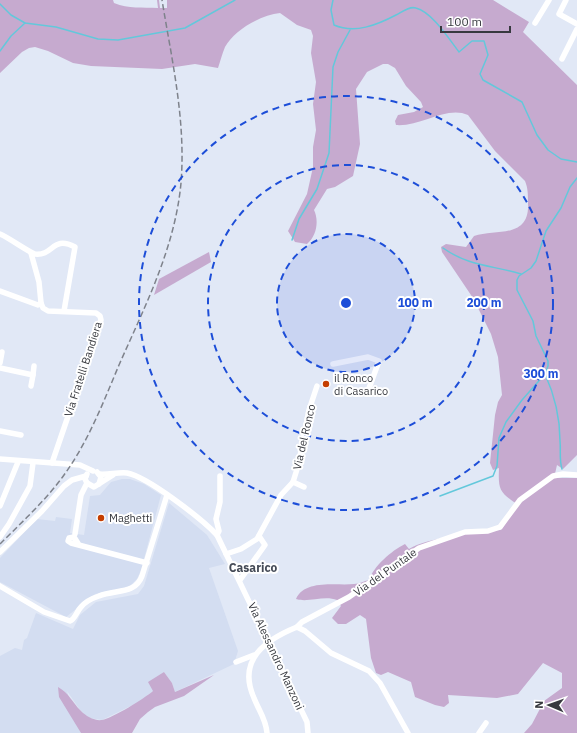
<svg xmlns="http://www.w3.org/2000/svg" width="577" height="733" font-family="'IBM Plex Sans',sans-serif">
  <rect width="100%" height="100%" fill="#e1e8f6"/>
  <g fill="#d3ddf1">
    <path d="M122 479H130L144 484 161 495 141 570 137 579 129 587 95 594 66 617 0 582V558L37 519 55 521 56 517 72 519 70 533 84 535 90 496 100 495 111 482Z"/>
    <path d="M169 503 207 535 225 564 209 568 238 651 234 664 175 692 172 683 164 672 153 691 141 701 102 720 89 718 80 710 67 691 76 723 81 733H0V656L15 648 22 650 24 640 27 638 36 613 73 629 80 615 96 602 138 594 144 586Z"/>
  </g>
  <g fill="#c6aacf">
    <path d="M0 0H113L114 3C129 9 142 7 158 8L157 0H159L160 8H167V0H493L529 22 523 32 577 85V455L563 469 557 465 554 478H577V733H524L532 724 544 701 562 688V673L543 663 518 694 497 698 448 695 449 703 444 707 435 705 415 697 411 682 388 672 381 675 376 673 371 658 366 619 360 615 346 624H338L332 618 341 606 337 600C324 595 308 603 296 599 305 579 337 586 354 584 359 584 364 581 369 580 374 566 391 551 405 544L409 549C426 538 480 531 501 530L518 505C500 492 498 491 499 468L493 470 490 463 495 415 498 402 502 395 498 357 491 334 473 298 442 252 441 247 446 244 466 247 474 236C496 229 530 239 528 203 528 195 528 188 525 181L495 151 468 115C447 105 420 127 396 125L395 121 398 115 414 112 423 107 421 102 406 86 395 68 388 64H383L367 72 356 89 360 144 353 176 335 187 327 189 314 210C319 220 317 236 307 244L295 242 288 231 307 194 313 167V147L316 130 313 104 316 82 311 53 313 36 311 30 297 25 280 13C261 15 234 30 225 47 222 54 220 62 218 68L195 64 162 69 91 66 73 63 48 51 35 47 29 48 22 52 0 73Z"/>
    <path d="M209 252 211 262 154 295 159 279Z"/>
    <path d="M164 672 172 683 175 692 214 675 184 696 155 707 148 712 140 719 132 733H81L59 697 58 687C69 693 72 702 81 711 86 716 94 721 102 720 113 718 145 698 153 691L148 682Z"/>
  </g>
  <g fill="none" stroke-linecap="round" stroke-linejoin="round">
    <g stroke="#63c8db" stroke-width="1.5">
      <path d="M333 0 331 10 334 25C355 34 377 25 396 15 402 12 409 6 416 8 432 12 449 39 459 52L472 41H484L488 55 480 74 483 80 522 102 537 135 548 150 561 159 577 162"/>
      <path d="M0 4 11 15 25 23 56 27 98 39 118 40 185 28 235 0"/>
      <path d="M0 51 11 36 25 23"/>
      <path d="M292 240 299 219 317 189 329 153 333 67 338 52 350 30"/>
      <path d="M443 248C470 267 492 265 521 274"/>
      <path d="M545 374C555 396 560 417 560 441 561 451 559 459 562 469"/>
      <path d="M440 496 493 476 497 466 499 438 506 422 522 400 545 374 548 366V361L536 336 533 321 517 290V280L519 276 531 268 536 261 546 231 561 208 570 187 577 178"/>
    </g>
    <g stroke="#fff" stroke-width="5.5">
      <path d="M566 0 559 14 577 24"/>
      <path d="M535 23 549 0"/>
      <path d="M562 59 577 29"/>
      <path d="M0 234C8 237 30 253 35 254 54 256 52 235 75 247L64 311"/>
      <path d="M31 253 39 282 41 303"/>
      <path d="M0 291 38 305 41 303 43 308 48 311 96 313 100 316 101 320 52 463"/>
      <path d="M0 363 2 352"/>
      <path d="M333 364 368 357 379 361 368 391"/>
      <path d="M0 368 33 375 31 386"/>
      <path d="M33 375 34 366"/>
      <path d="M0 431 21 435"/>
      <path d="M0 459 80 465 93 471"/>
      <path d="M97 472 101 477 99 484"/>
      <path d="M87 474 85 479 87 483 94 487 113 475"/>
      <path d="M99 474C108 475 118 472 127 473 148 477 202 519 217 535L307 722 308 733"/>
      <path d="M293 482 304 487"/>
      <path d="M0 506 18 462"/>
      <path d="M75 534 81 495 87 483"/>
      <path d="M217 535 219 531 216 519 220 502V476"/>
      <path d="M0 537 9 524 30 486 33 463"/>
      <path d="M79 545 74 537 69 538 68 541 71 543 147 563"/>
      <path d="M0 552 42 511 64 486 72 480 86 476"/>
      <path d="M226 554 241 549 257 539 281 495 293 482 298 466 309 410 317 386"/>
      <path d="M240 580 265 545 259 536"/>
      <path d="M0 586 44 612 70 621C75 619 77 611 81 607 85 602 93 598 99 596 115 589 135 595 142 576L167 495"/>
      <path d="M297 627 302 622 349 597 419 548 465 532 488 531 500 527 520 500 553 476 563 474 577 475"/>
      <path d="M236 662 254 655"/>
      <path d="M267 733C266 719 259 711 254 698 237 660 265 640 297 627L305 631 331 653 369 671 380 683 408 733"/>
      <path d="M479 733 486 723"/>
    </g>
    <path stroke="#7e828b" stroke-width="1.5" stroke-dasharray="6 3" stroke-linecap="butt" d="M0 544C22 522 46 500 64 475 88 442 103 403 119 365 145 306 175 248 181 183 186 121 172 61 162 0"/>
  </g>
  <circle cx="346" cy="303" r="69" fill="#1d4ed8" fill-opacity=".12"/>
  <g fill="none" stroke="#1d4ed8" stroke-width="2" stroke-dasharray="7 5">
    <circle cx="346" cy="303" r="69"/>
    <circle cx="346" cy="303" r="138"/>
    <circle cx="346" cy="303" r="207"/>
  </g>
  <g fill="#c53e00" stroke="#fff" stroke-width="1.5">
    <circle cx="326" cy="384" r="4"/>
    <circle cx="101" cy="518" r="4"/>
  </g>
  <g text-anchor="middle" stroke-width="4" stroke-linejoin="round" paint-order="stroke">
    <g font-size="11" fill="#37393f" stroke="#fff">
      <text transform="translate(83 369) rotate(-72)" y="4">Via Fratelli Bandiera</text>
      <text transform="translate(304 437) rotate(-77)" y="4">Via del Ronco</text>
      <text transform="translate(385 572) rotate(-35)" y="4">Via del Puntale</text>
      <text transform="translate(276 656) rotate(65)" y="4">Via Alessandro Manzoni</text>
    </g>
    <g font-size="11" fill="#37393f" stroke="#fff" text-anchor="start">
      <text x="334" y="382">il Ronco<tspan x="334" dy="13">di Casarico</tspan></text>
      <text x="109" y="522">Maghetti</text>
    </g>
    <g font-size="12" font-weight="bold" fill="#444a56" stroke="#fff">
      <text x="253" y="572">Casarico</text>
    </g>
  </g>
  <circle cx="346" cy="303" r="6" fill="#1d4ed8" stroke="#fff" stroke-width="2"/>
  <g font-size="12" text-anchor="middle" font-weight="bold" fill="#1d4ed8" stroke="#fff" stroke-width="4" stroke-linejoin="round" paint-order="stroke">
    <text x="415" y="307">100 m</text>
    <text x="484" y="307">200 m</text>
    <text x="541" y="378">300 m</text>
  </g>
  <g transform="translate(549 705) rotate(272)" stroke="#ffffff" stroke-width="3" paint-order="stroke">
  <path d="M0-3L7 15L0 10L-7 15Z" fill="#37393f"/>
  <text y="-6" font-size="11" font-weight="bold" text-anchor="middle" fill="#37393f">N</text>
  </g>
  <path d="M441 26v6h69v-6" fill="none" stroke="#37393f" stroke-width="2"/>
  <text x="447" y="26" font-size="12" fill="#37393f" stroke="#ffffff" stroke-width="3" paint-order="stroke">100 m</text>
</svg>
